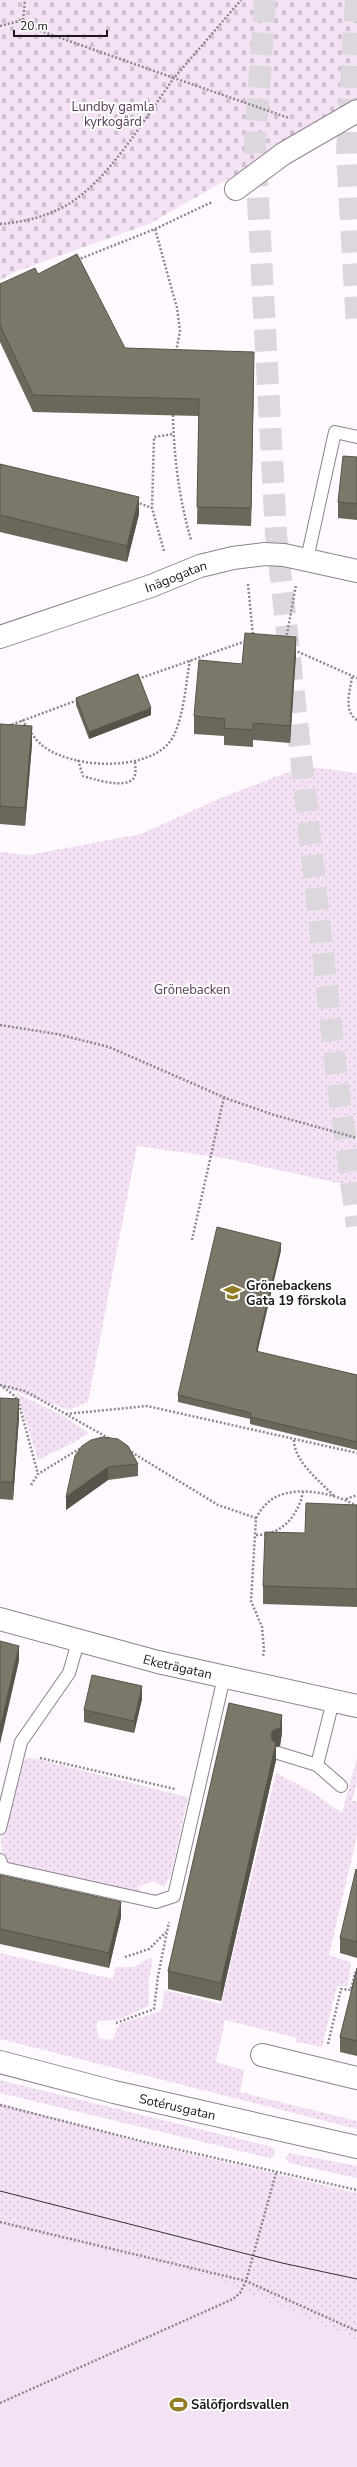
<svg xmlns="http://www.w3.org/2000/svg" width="357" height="2467" font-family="'Nunito Sans',sans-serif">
  <defs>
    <pattern id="grass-dots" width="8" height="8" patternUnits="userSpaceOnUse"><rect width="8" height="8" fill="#f3e2f3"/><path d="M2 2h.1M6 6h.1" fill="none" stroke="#d0c1d0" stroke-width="1.8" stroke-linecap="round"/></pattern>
    <pattern id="cemetery-stones" width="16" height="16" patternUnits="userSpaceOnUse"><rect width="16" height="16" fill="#f3e2f3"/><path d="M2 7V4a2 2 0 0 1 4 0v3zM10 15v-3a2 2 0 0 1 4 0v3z" fill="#d0c1d0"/></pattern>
  </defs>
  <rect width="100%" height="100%" fill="#fef9fe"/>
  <g fill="url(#grass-dots)">
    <path d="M303 766 357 773V1187L223 1158 137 1146 88 1402 69 1410 0 1386V852L29 855 141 834 216 800Z"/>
    <path d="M17 1393 62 1415 89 1433 71 1444 38 1460Z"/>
    <path d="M32 1758 188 1797 171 1874 164 1887 153 1881 138 1887 142 1900 11 1871 2 1858 0 1821 14 1761Z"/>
    <path d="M357 1758V1783L352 1800 357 1802V1836L329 1955 351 1962 348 1986H337L322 2047 296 2042 297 2038 225 2020 216 2062 244 2070 240 2092 357 2121V2129L0 2039V1953L113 1979 115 1967H134L147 1959 153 1958 149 1980V2006L118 2020 99 2021 96 2024 99 2038 112 2040 119 2024C129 2020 157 2014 162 2009L164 1990 221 2004 276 1773 309 1790 342 1813Z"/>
    <path d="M0 2080 272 2147 275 2149 274 2156 270 2158 0 2093Z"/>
    <path d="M0 2103 153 2145 357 2193V2340L233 2287 0 2225Z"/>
    <path d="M290 2153 357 2166V2178L293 2164 287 2161 286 2157Z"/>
  </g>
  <path fill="url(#cemetery-stones)" d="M0 0H357V99L242 171 149 224 17 271 0 280Z"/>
  <path fill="#f3e2f3" d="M0 2225 215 2278 357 2340V2467H0Z"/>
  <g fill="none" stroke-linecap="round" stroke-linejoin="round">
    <g stroke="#dcd7dc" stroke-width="22" stroke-dasharray="22 11" stroke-linecap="butt">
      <path d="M265 0 255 145 276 534 337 1079 357 1226"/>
      <path d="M356 0 347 153 357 326"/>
    </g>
    <defs>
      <g id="lane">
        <path d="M307 559 335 432 357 437"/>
        <path d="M278 1753 317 1765 333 1701"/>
        <path d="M317 1765 341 1786"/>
        <path d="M0 1828 21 1742 69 1673 78 1642"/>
        <path d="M0 1860 3 1868 156 1902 174 1896 224 1677"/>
      </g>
      <g id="street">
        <path d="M236 189 283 154 357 111"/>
        <path id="s1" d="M0 637 151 586 200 566 233 558 265 554 284 555 357 571"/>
        <path id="s2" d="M0 1619 158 1662 357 1706"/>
        <path d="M262 2055 357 2078"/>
      </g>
      <g id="secondary">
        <path id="s3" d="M0 2062 114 2092 357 2147"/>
      </g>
    </defs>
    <use href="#lane" stroke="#8d828d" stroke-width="14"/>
    <use href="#street" stroke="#8d828d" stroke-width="24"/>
    <use href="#secondary" stroke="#8d828d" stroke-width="24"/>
    <g stroke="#8c888c" stroke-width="2.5" stroke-dasharray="2 2" stroke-linecap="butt">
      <path d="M23 20 38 30 174 78 241 0"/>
      <path d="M0 26 23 20 25 0"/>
      <path d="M0 224C24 222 46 217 67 205 109 180 145 118 174 78L289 118"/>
      <path d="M155 229 177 308 180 331 176 352"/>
      <path d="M77 260 155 229 212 202"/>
      <path d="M173 415C174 458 179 498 191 540"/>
      <path d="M136 502 152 508"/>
      <path d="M164 551 152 508 154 437 174 434"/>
      <path d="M248 584 253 636"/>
      <path d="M286 639 296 585"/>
      <path d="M294 650 357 678"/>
      <path d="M352 677C350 691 343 711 357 720"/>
      <path d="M138 679 246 641"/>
      <path d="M22 720C28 728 35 740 43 746 71 768 142 772 168 744 183 728 186 682 190 660"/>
      <path d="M8 726 78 700"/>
      <path d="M78 760 83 776C93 779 124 789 133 779 137 774 135 767 135 761"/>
      <path d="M0 1025 57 1034 109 1047 228 1099 274 1115 357 1138"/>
      <path d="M192 1240 224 1097"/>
      <path d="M0 1385 25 1391 110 1439"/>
      <path d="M3 1387 15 1396 19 1404 38 1474"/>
      <path d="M66 1414 147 1406 357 1453"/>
      <path d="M294 1440C294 1462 321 1482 335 1497"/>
      <path d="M128 1450 218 1505 256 1518 251 1601 262 1627 264 1650 263 1656"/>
      <path d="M31 1485 38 1474 84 1446"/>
      <path d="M346 1499 357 1495"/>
      <path d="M256 1518C261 1509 268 1500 278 1496 300 1486 337 1494 357 1506"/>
      <path d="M256 1535C282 1535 298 1516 303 1492"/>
      <path d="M40 1758 175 1789"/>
      <path d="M125 1957 149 1949 166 1932"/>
      <path d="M116 2023 154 2009 158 1976 169 1922"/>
      <path d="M328 2044 341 1989 351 1990 355 1973 357 1974"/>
      <path d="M0 2105 145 2142 357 2190"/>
      <path d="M0 2222 246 2281 357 2331"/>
      <path d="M0 2403 233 2299 240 2293 246 2281 276 2173"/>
    </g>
    <use href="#lane" stroke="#fff" stroke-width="12"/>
    <use href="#street" stroke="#fff" stroke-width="22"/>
    <use href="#secondary" stroke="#fff" stroke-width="22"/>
    <path stroke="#332f33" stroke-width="1" d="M0 2191 282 2263 357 2279"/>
  </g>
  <g fill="#6a675b">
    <path d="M38 274 125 348 254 369 251 526 197 524 199 416 33 412 0 342V284Z"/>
    <path d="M357 457V520L338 518V502Z"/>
    <path d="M0 464 139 514 127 562 0 532Z"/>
    <path d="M296 654 290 743 253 740V747L224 745V736L194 734V716L242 664Z"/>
    <path d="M76 698 151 715 89 739 76 705Z"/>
    <path d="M0 724 32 744 25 826 0 824Z"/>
    <path d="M281 1250 257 1352 357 1375V1450L250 1424V1419L178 1402V1395Z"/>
    <path d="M0 1398 19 1417 13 1500 0 1499Z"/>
    <path d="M75 1456 138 1464V1476L108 1480 66 1510Z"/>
    <path d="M357 1505V1607L263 1604V1586L305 1533Z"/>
    <path d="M142 1699 134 1733 84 1722V1710Z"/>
    <path d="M282 1733 280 1746 276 1747V1760L221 2001 168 1989V1971Z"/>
    <path d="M357 1870V1958L340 1953V1938Z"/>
    <path d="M0 1875 121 1917 109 1968 0 1944Z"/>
    <path d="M357 1968V2056L340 2052V2037Z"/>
  </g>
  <g fill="#56544a">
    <path d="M254 352V369L251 526V508Z"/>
    <path d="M139 497V514L127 562V546Z"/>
    <path d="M296 637V654L290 743V726Z"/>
    <path d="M151 708V715L89 739V732Z"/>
    <path d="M32 726V744L25 826V808Z"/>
    <path d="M281 1243V1250L256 1358V1351Z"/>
    <path d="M19 1399V1417L13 1500V1482Z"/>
    <path d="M108 1467V1480L66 1510V1497Z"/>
    <path d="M19 1646V1661L0 1744V1728Z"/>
    <path d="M142 1686V1699L134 1733V1721Z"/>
    <path d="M282 1715V1733L280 1746 276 1747V1760L221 2001V1983L273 1747 271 1734Z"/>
    <path d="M121 1902V1917L109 1968V1953Z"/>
  </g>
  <g fill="#7b786a" stroke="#56544a">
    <path d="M77 254 125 348 254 352 251 508 197 507 199 399 33 395 0 325V284L35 268 38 274Z"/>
    <path d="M343 456 357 457V504L338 502Z"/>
    <path d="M0 464 139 497 127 546 0 515Z"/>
    <path d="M245 633 296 637 290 726 253 723V730L224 728 225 719 194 716 199 660 242 664Z"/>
    <path d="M138 674 151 708 89 732 76 698Z"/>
    <path d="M0 724 32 726 25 808 0 806Z"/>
    <path d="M217 1227 281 1243 256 1351 357 1375V1442L250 1417 251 1413 178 1395Z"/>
    <path d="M0 1398 19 1399 13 1482H0Z"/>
    <path d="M103 1437 118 1439 128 1446 138 1464 108 1467 66 1497 75 1456 82 1446 91 1440Z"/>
    <path d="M306 1503 357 1505V1589L263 1586 265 1532 305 1533Z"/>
    <path d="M0 1641 19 1646 0 1728Z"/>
    <path d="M92 1675 142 1686 134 1721 84 1710Z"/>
    <path d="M229 1703 282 1715 280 1728 273 1730 271 1734 272 1740 276 1743 221 1983 168 1971Z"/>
    <path d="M356 1869 357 1870V1942L340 1938Z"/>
    <path d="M0 1875 121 1902 109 1953 0 1929Z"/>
    <path d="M357 1968V2041L340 2037Z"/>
  </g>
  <defs>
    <symbol id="school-bare" viewBox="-9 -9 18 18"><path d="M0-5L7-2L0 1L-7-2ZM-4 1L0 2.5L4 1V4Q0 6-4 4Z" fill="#937d24" stroke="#fff" stroke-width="2.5" paint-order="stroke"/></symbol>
    <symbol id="stadium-bare" viewBox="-9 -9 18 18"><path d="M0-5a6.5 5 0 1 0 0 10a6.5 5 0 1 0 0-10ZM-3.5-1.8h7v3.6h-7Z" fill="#937d24" stroke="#fff" stroke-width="2.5" paint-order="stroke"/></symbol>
  </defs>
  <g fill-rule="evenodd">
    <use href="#school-bare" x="220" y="1280" width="25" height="25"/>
    <use href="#stadium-bare" x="166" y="2392" width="25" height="25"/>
  </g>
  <g text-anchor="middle" stroke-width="4" stroke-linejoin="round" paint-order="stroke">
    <g font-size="13" fill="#58375a" stroke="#fff">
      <text x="113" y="111">Lundby gamla<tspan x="113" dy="15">kyrkogård</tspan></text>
      <text x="192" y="994">Grönebacken</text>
    </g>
    <g font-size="13" fill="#1b171b" stroke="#fff">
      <text dy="5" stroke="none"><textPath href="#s1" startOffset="186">Inägogatan</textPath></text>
      <text dy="5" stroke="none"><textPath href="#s2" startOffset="184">Eketrägatan</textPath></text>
      <text dy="5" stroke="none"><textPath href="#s3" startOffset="183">Sotérusgatan</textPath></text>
    </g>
    <g font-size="13" font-weight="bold" fill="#1b171b" stroke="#fff" text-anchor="start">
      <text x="246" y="1290">Grönebackens<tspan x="246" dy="15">Gata 19 förskola</tspan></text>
      <text x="191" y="2409">Sälöfjordsvallen</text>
    </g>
  </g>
  <path d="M14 30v6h93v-6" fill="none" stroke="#1b171b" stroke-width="2"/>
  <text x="20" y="30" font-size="12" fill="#1b171b" stroke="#ffffff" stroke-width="3" paint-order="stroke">20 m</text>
</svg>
